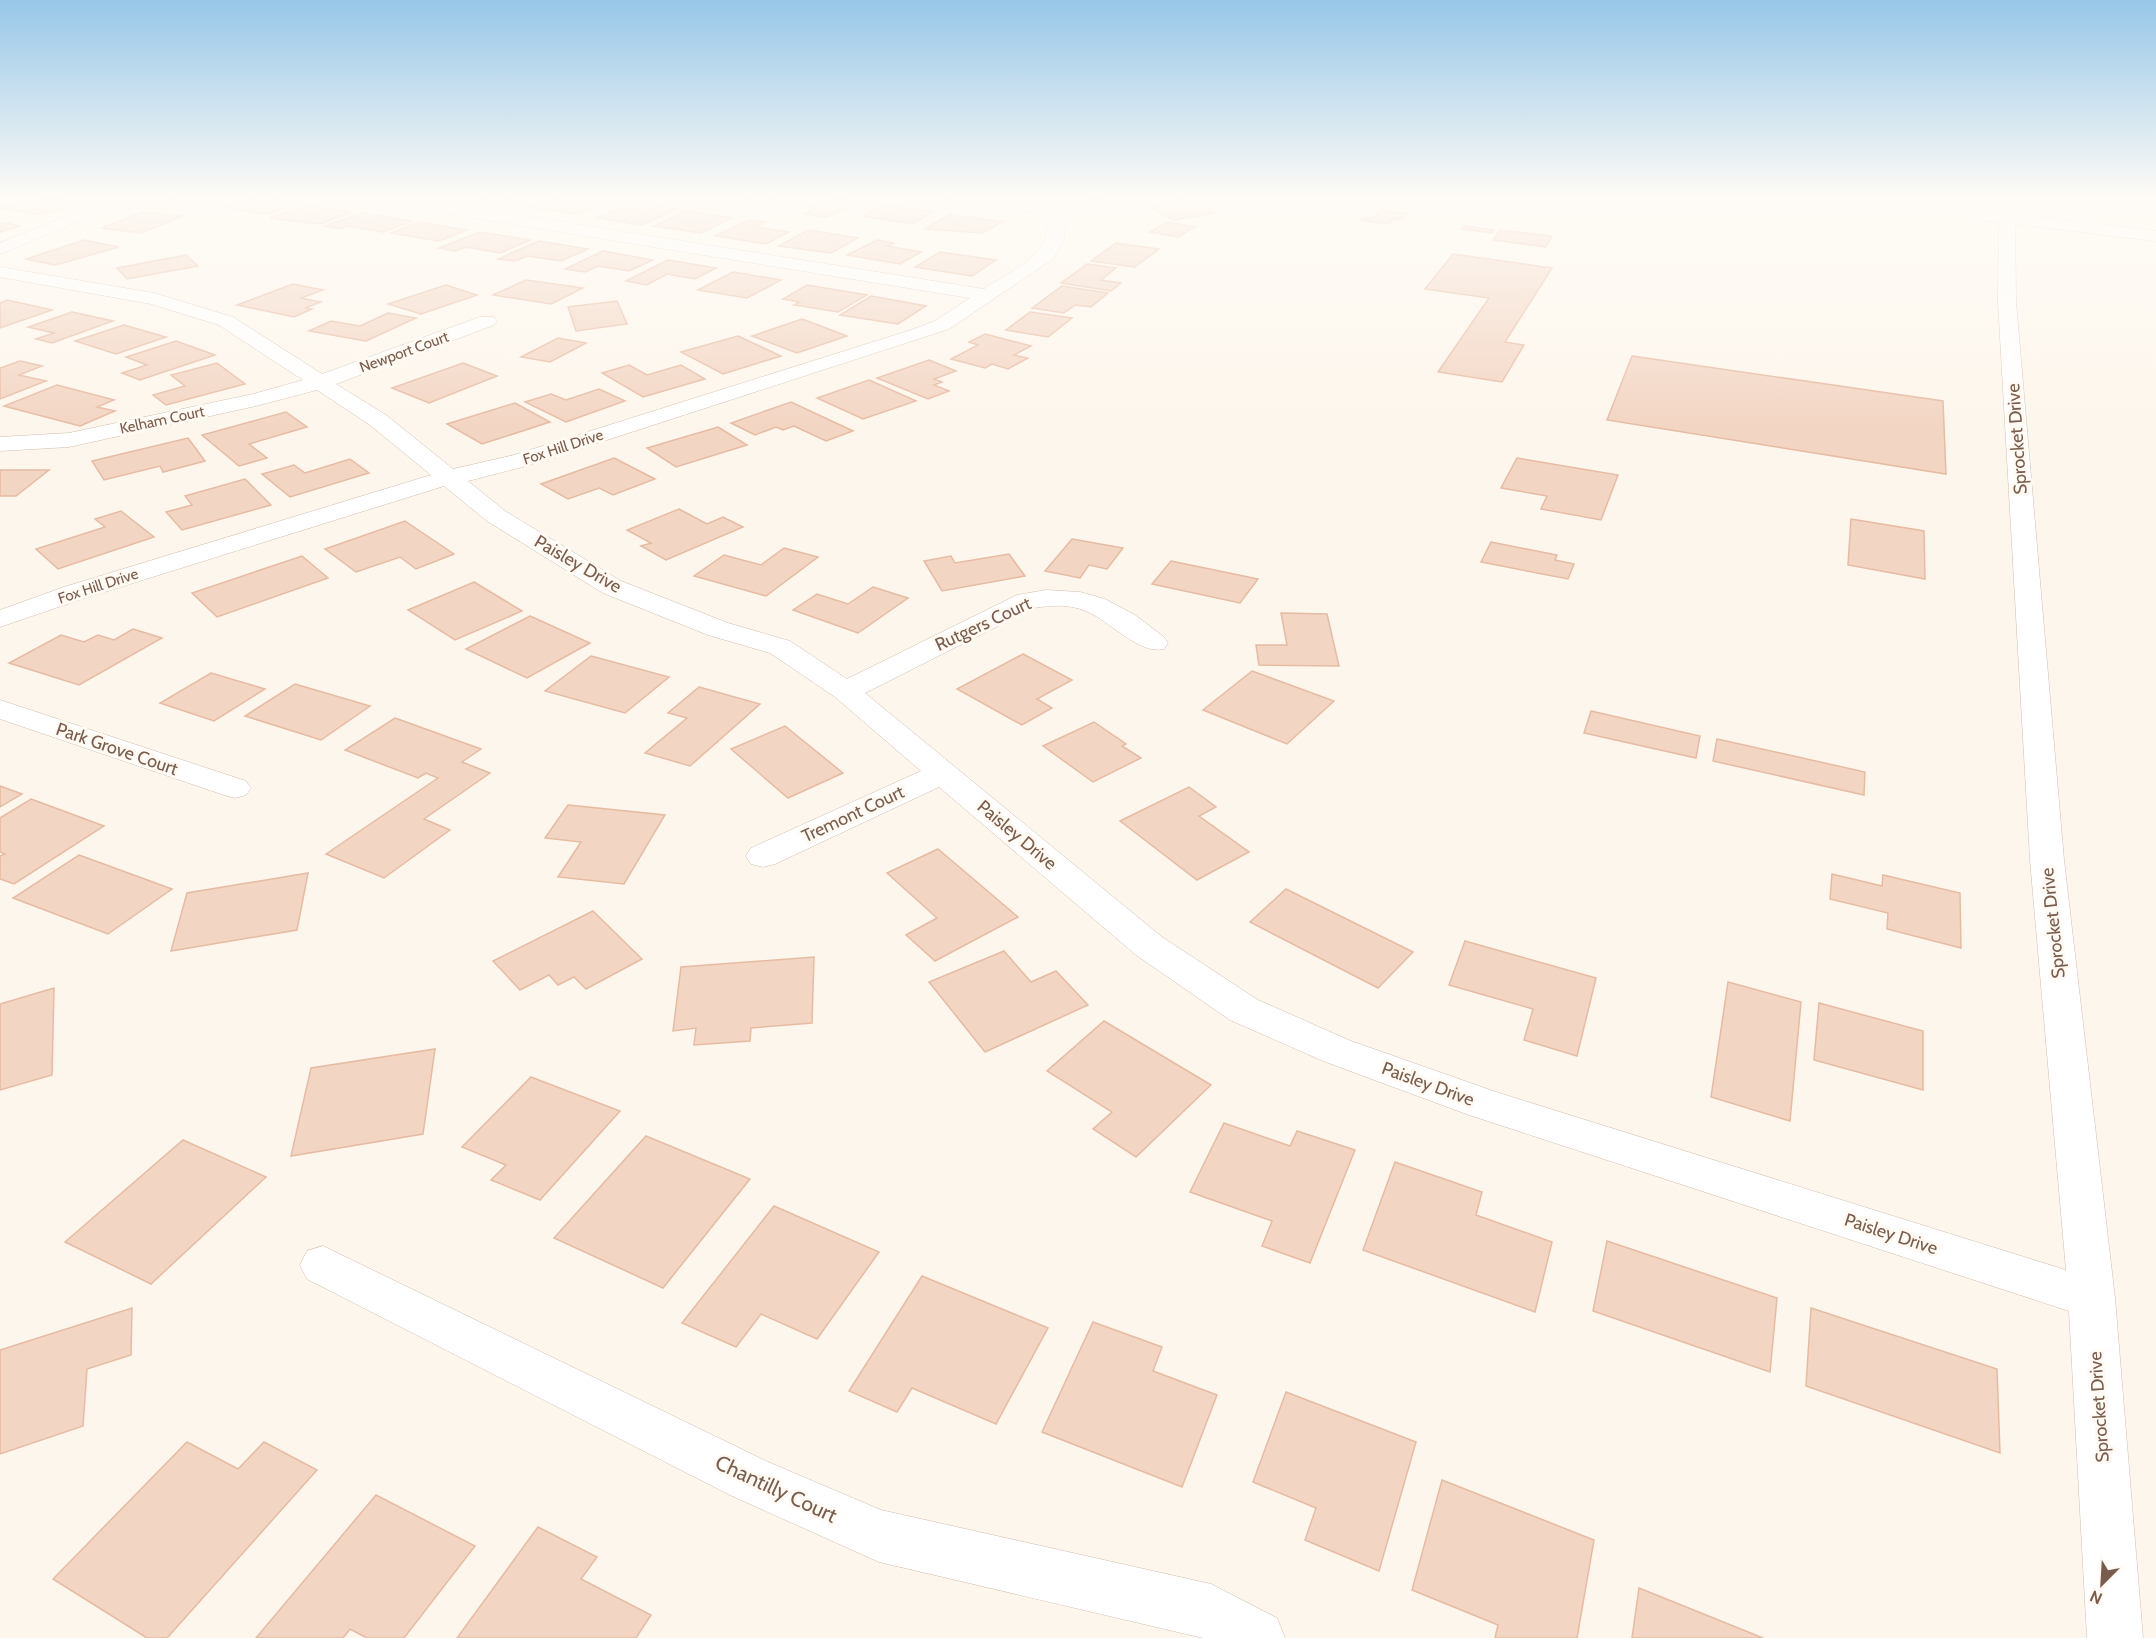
<svg xmlns="http://www.w3.org/2000/svg" width="2156" height="1638" font-family="Cabin,sans-serif">
  <rect width="100%" height="100%" fill="#fdf6ec"/>
  <g fill="#f3d5c3" stroke="#e6bba3" stroke-width="1.5">
    <path d="M47 198 88 200 41 215 0 208Z"/>
    <path d="M170 198H236L211 207 167 199Z"/>
    <path d="M249 198H275L301 203 266 214 223 207Z"/>
    <path d="M477 198H537L521 205Z"/>
    <path d="M553 198H580L605 202 576 214 530 207Z"/>
    <path d="M739 198H775L759 206 738 203 746 199Z"/>
    <path d="M804 198H838L858 201 827 217 805 214 818 208 792 204Z"/>
    <path d="M1089 198H1130L1128 202Z"/>
    <path d="M1186 198 1215 213 1173 220 1152 208 1159 207 1151 203Z"/>
    <path d="M307 205 352 212 320 224 270 218Z"/>
    <path d="M883 205 933 212 913 224 862 216Z"/>
    <path d="M657 206 677 209 641 225 597 218 622 207 645 211Z"/>
    <path d="M1381 210 1406 214 1399 220 1393 219 1388 224 1360 220 1364 217 1373 218Z"/>
    <path d="M685 211 732 218 701 233 654 226Z"/>
    <path d="M143 212 183 216 141 233 101 228Z"/>
    <path d="M362 213 412 221 383 232 347 226 340 229 325 226Z"/>
    <path d="M950 214 1002 222 983 233 925 229Z"/>
    <path d="M749 220 765 222 755 227 789 232 766 244 715 236Z"/>
    <path d="M0 222 20 226 0 232Z"/>
    <path d="M419 222 467 230 439 241 391 233Z"/>
    <path d="M1167 222 1195 227 1178 237 1150 232Z"/>
    <path d="M1464 226 1494 230 1492 233 1461 229Z"/>
    <path d="M808 230 858 238 831 253 779 246Z"/>
    <path d="M1500 230 1552 236 1546 247 1493 240Z"/>
    <path d="M480 232 530 240 500 253 466 247 455 251 439 248Z"/>
    <path d="M84 240 119 247 55 265 26 259Z"/>
    <path d="M877 240 894 243 887 246 921 252 900 264 847 255Z"/>
    <path d="M539 241 588 249 561 261 528 256 515 261 498 259Z"/>
    <path d="M1116 243 1159 249 1135 267 1091 261Z"/>
    <path d="M603 251 653 260 629 271 598 266 585 272 565 269Z"/>
    <path d="M940 252 996 260 972 276 915 267Z"/>
    <path d="M1453 254 1552 268 1505 342 1524 345 1502 382 1438 372 1489 298 1425 289Z"/>
    <path d="M186 255 198 266 127 279 117 268Z"/>
    <path d="M668 260 716 268 695 279 667 274 647 285 626 281Z"/>
    <path d="M1087 264 1116 268 1101 280 1121 283 1111 291 1061 283Z"/>
    <path d="M733 272 781 280 747 298 698 290Z"/>
    <path d="M526 280 583 288 551 304 493 295Z"/>
    <path d="M293 284 323 290 301 298 321 302 305 308 312 309 294 317 237 305Z"/>
    <path d="M446 285 477 295 421 314 388 304Z"/>
    <path d="M807 285 867 295 838 312 794 305 800 302 783 299Z"/>
    <path d="M1062 286 1108 293 1091 307 1075 305 1064 313 1032 308Z"/>
    <path d="M871 296 926 306 898 324 840 315Z"/>
    <path d="M7 300 52 310 0 328V303Z"/>
    <path d="M617 301 627 324 576 331 568 307Z"/>
    <path d="M72 312 113 321 52 343 36 339 54 333 28 327Z"/>
    <path d="M1030 312 1072 318 1048 337 1006 330Z"/>
    <path d="M388 313 416 318 366 341 309 331 331 321 360 326Z"/>
    <path d="M802 319 847 336 797 353 752 336Z"/>
    <path d="M124 325 166 337 116 354 75 341Z"/>
    <path d="M985 334 1031 346 1014 355 1028 358 1008 369 992 364 985 368 951 359 978 345 969 342Z"/>
    <path d="M738 336 781 356 723 374 681 352Z"/>
    <path d="M558 338 586 343 550 362 521 357Z"/>
    <path d="M176 341 215 355 140 380 122 373 147 365 126 357Z"/>
    <path d="M1632 356 1943 401 1946 474 1607 420Z"/>
    <path d="M929 360 956 371 934 379 942 382 934 385 949 391 928 399 877 378Z"/>
    <path d="M20 361 42 366 19 375 46 381 0 399V368Z"/>
    <path d="M217 363 245 384 166 405 153 395 185 386 171 375Z"/>
    <path d="M463 363 497 376 429 403 392 388Z"/>
    <path d="M629 365 647 375 681 365 705 379 643 397 602 373Z"/>
    <path d="M869 380 916 401 863 419 817 398Z"/>
    <path d="M57 385 114 400 97 407 115 411 80 426 4 406Z"/>
    <path d="M599 389 625 401 566 422 525 402 551 394 566 400Z"/>
    <path d="M791 402 853 431 826 441 794 426 783 430 776 427 755 435 731 423Z"/>
    <path d="M515 403 550 422 482 444 447 424Z"/>
    <path d="M286 412 307 427 249 444 267 458 239 466 202 435Z"/>
    <path d="M718 427 747 445 676 467 647 448Z"/>
    <path d="M188 438 205 461 163 472 160 466 104 480 92 461Z"/>
    <path d="M614 458 655 479 613 495 599 488 568 499 541 484Z"/>
    <path d="M1517 458 1618 475 1601 520 1541 509 1547 496 1501 488Z"/>
    <path d="M350 459 369 473 290 497 262 474 294 465 305 473Z"/>
    <path d="M0 470H49L16 496H0Z"/>
    <path d="M245 479 271 505 182 530 166 512 192 505 185 496Z"/>
    <path d="M679 509 707 524 723 517 743 527 666 560 641 546 651 543 627 530Z"/>
    <path d="M121 511 154 537 58 569 36 549 105 527 95 519Z"/>
    <path d="M1851 519 1924 531 1925 579 1848 565Z"/>
    <path d="M405 521 454 554 416 569 400 557 356 572 325 549Z"/>
    <path d="M1072 539 1123 548 1107 569 1089 565 1080 578 1045 571Z"/>
    <path d="M1491 542 1557 555 1555 560 1574 564 1568 579 1481 562Z"/>
    <path d="M784 548 818 557 766 596 694 576 724 555 761 565Z"/>
    <path d="M1009 554 1025 576 942 591 924 561 951 556 955 563Z"/>
    <path d="M302 556 328 578 217 617 192 593Z"/>
    <path d="M1171 561 1258 579 1240 603 1152 584Z"/>
    <path d="M474 582 522 611 455 640 408 610Z"/>
    <path d="M873 587 908 598 858 633 793 610 817 594 848 604Z"/>
    <path d="M1281 613 1327 614 1339 666 1259 665 1256 645H1287Z"/>
    <path d="M530 616 590 643 527 678 466 649Z"/>
    <path d="M133 629 162 638 79 685 9 663 61 635 84 642 98 635 114 640Z"/>
    <path d="M1023 654 1072 680 1037 699 1052 708 1022 725 957 689Z"/>
    <path d="M591 656 669 677 625 713 545 691Z"/>
    <path d="M1252 671 1334 701 1287 744 1203 710Z"/>
    <path d="M211 673 265 689 214 721 160 703Z"/>
    <path d="M295 684 370 706 321 740 245 716Z"/>
    <path d="M699 687 760 704 690 766 645 753 687 718 668 713Z"/>
    <path d="M1591 711 1700 736 1696 758 1584 733Z"/>
    <path d="M395 718 481 749 462 762 490 773 424 819 450 830 384 878 326 854 438 778 426 773 418 778 345 750Z"/>
    <path d="M1094 722 1126 744 1122 746 1141 758 1093 782 1043 746Z"/>
    <path d="M785 726 843 773 788 798 731 749Z"/>
    <path d="M1717 739 1865 772 1864 795 1713 761Z"/>
    <path d="M0 786 22 794 0 807Z"/>
    <path d="M1189 787 1216 807 1199 816 1249 852 1197 880 1120 821Z"/>
    <path d="M31 799 104 826 14 884 0 879V856L5 854 0 852V818Z"/>
    <path d="M568 805 665 815 624 884 558 877 581 842 545 838Z"/>
    <path d="M938 849 1018 917 935 961 906 935 937 918 887 873Z"/>
    <path d="M79 855 172 889 108 934 13 898Z"/>
    <path d="M308 873 297 930 171 951 187 893Z"/>
    <path d="M1832 874 1882 886 1883 875 1960 893 1961 948 1887 929 1888 913 1830 899Z"/>
    <path d="M1286 889 1413 952 1378 988 1250 922Z"/>
    <path d="M593 911 642 959 586 989 574 977 558 985 549 975 520 990 493 961Z"/>
    <path d="M1465 941 1596 978 1577 1056 1524 1040 1533 1009 1449 985Z"/>
    <path d="M1004 951 1031 982 1056 971 1088 1005 985 1052 929 982Z"/>
    <path d="M814 957 812 1023 751 1028 750 1041 694 1045 696 1028 673 1031 681 967Z"/>
    <path d="M1728 982 1801 1002 1790 1121 1711 1097Z"/>
    <path d="M54 988 52 1075 0 1090V1004Z"/>
    <path d="M1819 1003 1923 1031V1090L1814 1060Z"/>
    <path d="M1104 1021 1211 1085 1136 1157 1093 1129 1112 1112 1047 1071Z"/>
    <path d="M435 1049 423 1134 291 1156 311 1068Z"/>
    <path d="M531 1077 620 1111 540 1200 491 1180 506 1165 462 1147Z"/>
    <path d="M1224 1123 1290 1146 1297 1131 1355 1150 1310 1263 1262 1246 1272 1221 1190 1192Z"/>
    <path d="M646 1136 750 1179 663 1288 554 1238Z"/>
    <path d="M183 1140 266 1177 151 1284 65 1242Z"/>
    <path d="M1395 1162 1482 1192 1476 1215 1552 1242 1535 1312 1363 1250Z"/>
    <path d="M774 1206 879 1252 817 1339 761 1314 736 1347 682 1323Z"/>
    <path d="M1607 1241 1777 1298 1770 1372 1593 1311Z"/>
    <path d="M922 1276 1048 1328 996 1424 912 1388 897 1412 849 1391Z"/>
    <path d="M132 1308 131 1355 87 1369 83 1426 0 1454V1350Z"/>
    <path d="M1811 1308 1997 1369 2000 1453 1806 1386Z"/>
    <path d="M1093 1322 1162 1347 1153 1371 1217 1395 1182 1487 1042 1432Z"/>
    <path d="M1286 1392 1416 1442 1379 1571 1305 1540 1316 1508 1253 1482Z"/>
    <path d="M187 1442 238 1469 264 1442 317 1470 167 1638H147L53 1579Z"/>
    <path d="M1442 1480 1594 1540 1577 1638H1495L1498 1625 1412 1590Z"/>
    <path d="M376 1495 475 1546 404 1638H367L350 1629 343 1638H256Z"/>
    <path d="M538 1527 597 1557 581 1579 651 1615 636 1638H457Z"/>
    <path d="M1639 1588 1763 1638H1632Z"/>
  </g>
  <g fill="none" stroke-linecap="round" stroke-linejoin="round">
    <defs>
      <g id="minor">
        <path d="M112 198H134L0 254V243Z"/>
        <path d="M373 198H412L984 289C1010 271 1062 252 1043 212 1024 211 939 210 928 198L1036 202 1033 198H1049L1059 208 1065 225 1064 239 1053 259 949 329 530 465 468 481 505 511 621 581 728 623 790 641 847 679 1017 595 1046 590 1080 592 1105 599 1135 615 1164 637 1168 643 1164 649C1139 655 1110 621 1086 611 1069 604 1052 605 1034 608L865 693 1162 937 1258 1000 1351 1041 1496 1092 2066 1270 2030 860 1998 302 1999 208 2001 205H2013L2015 208 2016 302 2064 860 2115 1298 2143 1638H2087L2069 1311 1469 1115 1323 1061 1230 1020 1136 955 939 787 775 864 763 867 751 864 746 856 751 848 921 771 835 697 770 653 708 635 603 593 487 521 444 486 82 599 0 627V610L64 587 431 475 370 425 317 390 256 406 69 447 0 451V437L69 433 253 394 303 380 219 325 151 304 0 277V267L154 293 233 317 322 374 480 317H494L497 321 494 325 336 384 386 415 453 469 514 455 911 330 935 321 970 298 381 203Z"/>
        <path d="M0 700 246 781 251 788 246 795 235 798 224 795 0 719Z"/>
        <path d="M323 1246 766 1461 881 1510 1211 1584 1277 1618 1285 1638H1203L879 1562 730 1495 307 1279 300 1265 307 1251Z"/>
      </g>
      <path id="secondary" d="M1833 198H1882L2156 231V241L1841 203Z"/>
    </defs>
    <use href="#minor" stroke="#d1beb0" stroke-width="1"/>
    <use href="#secondary" stroke="#d6c0b0" stroke-width="1"/>
    <use href="#minor" fill="#fff" fill-rule="evenodd"/>
    <use href="#secondary" fill="#fff" fill-rule="evenodd"/>
  </g>
  <linearGradient id="sky" x2="0" y2="1"><stop stop-color="#97c7e8"/><stop offset="0.46" stop-color="#fefbf6"/><stop offset="1" stop-color="#fefbf6" stop-opacity="0"/></linearGradient>
  <rect width="2156" height="428" fill="url(#sky)"/>
  <g text-anchor="middle" stroke-width="6" stroke-linejoin="round" paint-order="stroke">
    <g font-size="15" fill="#7a5c4d" stroke="#fffaf3">
      <text transform="translate(404 352) rotate(-20)" y="5">Newport Court</text>
      <text transform="translate(162 420) rotate(-12)" y="5">Kelham Court</text>
      <text transform="translate(563 447) rotate(-18)" y="5">Fox Hill Drive</text>
      <text transform="translate(98 586) rotate(-18)" y="5">Fox Hill Drive</text>
    </g>
    <g font-size="18" fill="#7a5c4d" stroke="#fffaf3">
      <text transform="translate(2017 439) rotate(-94)" y="6">Sprocket Drive</text>
      <text transform="translate(578 564) rotate(30)" y="6">Paisley Drive</text>
      <text transform="translate(983 624) rotate(-25)" y="6">Rutgers Court</text>
      <text transform="translate(117 749) rotate(19)" y="6">Park Grove Court</text>
      <text transform="translate(853 814) rotate(-25)" y="6">Tremont Court</text>
      <text transform="translate(1017 835) rotate(40)" y="6">Paisley Drive</text>
      <text transform="translate(2053 923) rotate(-96)" y="6">Sprocket Drive</text>
      <text transform="translate(1428 1084) rotate(20)" y="6">Paisley Drive</text>
      <text transform="translate(1891 1234) rotate(18)" y="6">Paisley Drive</text>
      <text transform="translate(2099 1407) rotate(-94)" y="6">Sprocket Drive</text>
    </g>
    <g font-size="21" fill="#7a5c4d" stroke="#fffaf3">
      <text transform="translate(776 1489) rotate(25)" y="7">Chantilly Court</text>
    </g>
  </g>
  <g transform="translate(2102 1584) rotate(204)" stroke="#fffaf3" stroke-width="4.5" paint-order="stroke">
  <path d="M0-4.5L10 22L0 15L-10 22Z" fill="#7a5c4d"/>
  <text y="-9" font-size="16" font-weight="bold" text-anchor="middle" fill="#7a5c4d">N</text>
  </g>
</svg>
